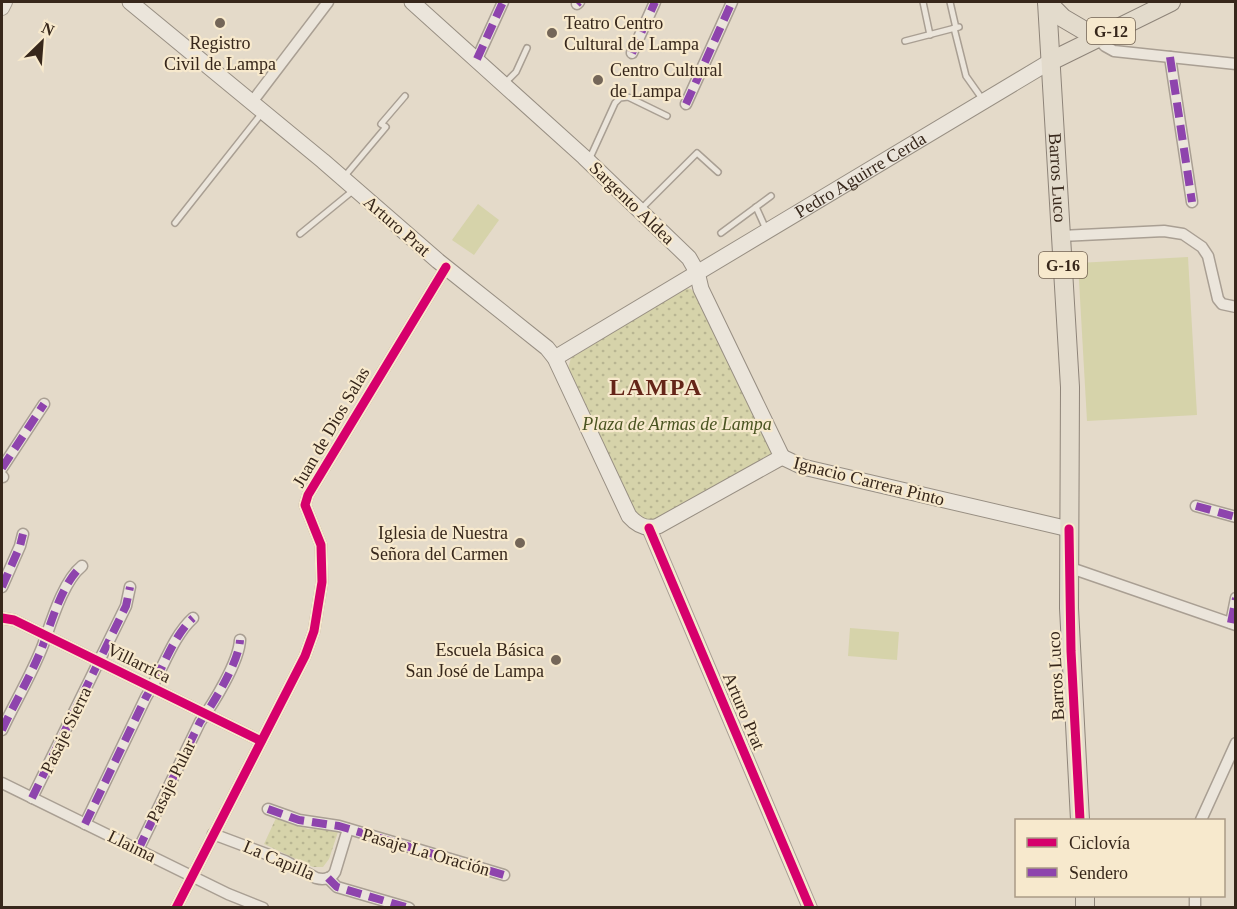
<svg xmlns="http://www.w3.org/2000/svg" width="1237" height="909" font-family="'Times New Roman',serif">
  <defs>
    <pattern id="park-dots" width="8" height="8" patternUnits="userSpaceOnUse" patternTransform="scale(1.5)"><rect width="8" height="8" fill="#d6d3aa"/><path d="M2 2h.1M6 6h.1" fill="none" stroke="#b8b592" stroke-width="1.8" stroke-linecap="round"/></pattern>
  </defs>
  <rect width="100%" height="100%" fill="#e4dac9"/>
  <g fill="#d6d3aa">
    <path d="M478 204 499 220 474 255 452 240Z"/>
    <path d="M1188 257 1197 415 1087 421 1078 263Z"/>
    <path d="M850 628 899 632 897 660 848 656Z"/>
  </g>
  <g fill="url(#park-dots)">
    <path d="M685 288 691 289 699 298 772 450 771 459 656 521H645L636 516 568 368 571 358Z"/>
    <path d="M276 818 308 829H324L338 832 329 859 323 867H313L264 844Z"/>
  </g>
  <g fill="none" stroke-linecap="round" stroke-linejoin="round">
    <defs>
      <g id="service">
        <path d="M923 2 930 35"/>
        <path d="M950 2 956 28"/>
        <path d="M954 28 966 76 983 100"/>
        <path d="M905 41 959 27"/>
        <path d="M505 83 516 72 527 48"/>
        <path d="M589 160 615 103 620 98 628 97 667 116"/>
        <path d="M344 177 386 127 381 124 405 96"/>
        <path d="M756 207 766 229"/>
        <path d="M641 209 697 153 718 172"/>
        <path d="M175 223 262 113"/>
        <path d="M721 233 771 196"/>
        <path d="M300 234 355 189"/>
      </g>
      <g id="minor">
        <path d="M577 4 579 2"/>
        <path d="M1097 38 1105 46 1114 51 1236 64"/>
        <path d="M632 53 655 2"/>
        <path d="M1170 57 1192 202"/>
        <path d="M477 59 503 2"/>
        <path d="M252 102 328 2"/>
        <path d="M686 104 732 2"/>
        <path d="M1061 236 1164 231 1183 234 1202 247 1208 256 1218 299 1222 304 1236 307"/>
        <path d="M2 468 44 404"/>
        <path d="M2 476 3 477"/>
        <path d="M1196 506 1236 517"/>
        <path d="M1068 567 1236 625"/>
        <path d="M2 587 20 546 23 534"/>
        <path d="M2 618 14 620 261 741"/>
        <path d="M1231 623 1236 598"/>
        <path d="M2 730C15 702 32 674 43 645 51 623 63 581 82 566"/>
        <path d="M2 783 228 894 263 908"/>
        <path d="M32 798 126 606 130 587"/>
        <path d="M268 809 299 820 339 826 504 875"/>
        <path d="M1201 820 1236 743"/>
        <path d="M85 824 146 697C162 672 172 637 193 618"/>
        <path d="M213 834 285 861 316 878C323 880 331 879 335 872L348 829"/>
        <path d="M138 850 200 722C213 704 239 662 240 640"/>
        <path d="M328 878 337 887 409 908"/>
        <path d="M1195 896V908"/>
        <path d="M176 908 305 656 314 631 322 582 321 545 305 505 308 495 446 267"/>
      </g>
      <g id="tertiary">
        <path d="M2 8 5 2"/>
        <path d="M649 528 810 908"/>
      </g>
      <g id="secondary">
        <path d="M130 2 323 161 438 261 547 348 555 358 629 516C637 525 646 530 658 526L782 457"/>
        <path d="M412 2 584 157 689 258 697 272 701 289 782 457"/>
        <path id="s1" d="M555 358 1051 61"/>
        <path d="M782 457 803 467 1069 529"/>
      </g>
      <g id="primary">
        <path id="s2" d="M1047 2 1070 387 1069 608 1080 820"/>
        <path d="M1047 2 1063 18 1097 38"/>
        <path d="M1051 61 1171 2"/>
        <path d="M1085 896V908"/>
      </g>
    </defs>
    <use href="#service" stroke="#a99f93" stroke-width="8"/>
    <use href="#minor" stroke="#a99f93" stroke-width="13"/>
    <use href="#tertiary" stroke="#a99f93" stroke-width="16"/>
    <use href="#secondary" stroke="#988f83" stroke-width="17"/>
    <use href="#primary" stroke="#8e8479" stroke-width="20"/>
    <use href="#service" stroke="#ebe5db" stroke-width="5"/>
    <use href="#minor" stroke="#ebe5db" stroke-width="10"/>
    <use href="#tertiary" stroke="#ebe5db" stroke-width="14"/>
    <use href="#secondary" stroke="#ebe5db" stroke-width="15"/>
    <use href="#primary" stroke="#e3dbcc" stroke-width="18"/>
    <g stroke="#8e44ad" stroke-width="8" stroke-dasharray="15 8" stroke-linecap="butt">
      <path d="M577 4 579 2"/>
      <path d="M632 53 655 2"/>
      <path d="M1170 57 1192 202"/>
      <path d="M477 59 503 2"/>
      <path d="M686 104 732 2"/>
      <path d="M2 468 44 404"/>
      <path d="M1196 506 1236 517"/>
      <path d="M2 587 20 546 23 534"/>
      <path d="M1231 623 1236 598"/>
      <path d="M2 730C15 702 32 674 43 645 51 623 63 581 82 566"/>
      <path d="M32 798 126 606 130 587"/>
      <path d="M268 809 299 820 339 826 504 875"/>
      <path d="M85 824 146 697C162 672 172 637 193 618"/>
      <path d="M138 850 200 722C213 704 239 662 240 640"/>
      <path d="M328 878 337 887 409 908"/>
    </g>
    <defs>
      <g id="cycleway">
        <path d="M649 528 810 908"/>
        <path d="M1069 529 1071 651 1080 820"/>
        <path d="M2 618 14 620 261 741"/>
        <path d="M176 908 305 656 314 631 322 582 321 545 305 505 308 495 446 267"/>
      </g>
    </defs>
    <use href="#cycleway" stroke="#f7e9cd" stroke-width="13"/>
    <use href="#cycleway" stroke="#d6006c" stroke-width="9"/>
  </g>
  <g fill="#746658" stroke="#f7e9cd" stroke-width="2">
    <circle cx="220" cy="23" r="6"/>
    <circle cx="552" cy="33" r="6"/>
    <circle cx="598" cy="80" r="6"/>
    <circle cx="520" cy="543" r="6"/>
    <circle cx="556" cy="660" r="6"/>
  </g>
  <g text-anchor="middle" stroke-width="4.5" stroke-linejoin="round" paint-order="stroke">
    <g fill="#f7e9cd" stroke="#716150" stroke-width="1.5">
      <rect x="1087" y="18" width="48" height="26" rx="4.5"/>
      <rect x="1039" y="252" width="48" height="26" rx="4.5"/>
    </g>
    <g font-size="16" font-weight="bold" fill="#37271b">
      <text x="1111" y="37">G-12</text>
      <text x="1063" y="271">G-16</text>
    </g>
    <g font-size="18" fill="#37271b" stroke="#f7e9cd" text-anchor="start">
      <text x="564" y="29">Teatro Centro<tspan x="564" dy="21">Cultural de Lampa</tspan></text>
      <text x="220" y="49" text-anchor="middle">Registro<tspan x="220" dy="21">Civil de Lampa</tspan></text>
      <text x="610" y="76">Centro Cultural<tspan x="610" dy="21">de Lampa</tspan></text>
      <text x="508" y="539" text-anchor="end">Iglesia de Nuestra<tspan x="508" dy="21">Señora del Carmen</tspan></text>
      <text x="544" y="656" text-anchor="end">Escuela Básica<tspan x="544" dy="21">San José de Lampa</tspan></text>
    </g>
    <g font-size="18" fill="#37271b" stroke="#f7e9cd">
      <text dy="6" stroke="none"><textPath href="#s1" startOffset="356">Pedro Aguirre Cerda</textPath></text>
      <text dy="6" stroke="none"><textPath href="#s2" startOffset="176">Barros Luco</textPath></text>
      <text transform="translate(632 203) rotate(44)" y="6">Sargento Aldea</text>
      <text transform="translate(397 226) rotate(41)" y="6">Arturo Prat</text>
      <text transform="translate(331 427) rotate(-60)" y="6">Juan de Dios Salas</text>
      <text transform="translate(869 481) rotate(14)" y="6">Ignacio Carrera Pinto</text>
      <text transform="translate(139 663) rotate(26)" y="6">Villarrica</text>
      <text transform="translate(1056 676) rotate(-93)" y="6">Barros Luco</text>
      <text transform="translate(744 711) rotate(67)" y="6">Arturo Prat</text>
      <text transform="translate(66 730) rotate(-64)" y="6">Pasaje Sierra</text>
      <text transform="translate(171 781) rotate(-64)" y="6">Pasaje Pular</text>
      <text transform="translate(132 846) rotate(26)" y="6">Llaima</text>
      <text transform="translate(426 852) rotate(16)" y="6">Pasaje La Oración</text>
      <text transform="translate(279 860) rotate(23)" y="6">La Capilla</text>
    </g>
    <g font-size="18" font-style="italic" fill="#4a5421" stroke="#f7e9cd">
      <text x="677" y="430">Plaza de Armas de Lampa</text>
    </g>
    <g font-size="24" font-weight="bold" letter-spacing="1.5" fill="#652518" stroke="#f7e9cd">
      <text x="656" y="395">LAMPA</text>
    </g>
  </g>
  <rect width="1237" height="909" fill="none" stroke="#37271b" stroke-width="6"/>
  <rect x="1015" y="819" width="210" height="78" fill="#f7e9cd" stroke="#aa9b86" stroke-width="1.5"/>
  <rect x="1027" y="838" width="30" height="9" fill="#d6006c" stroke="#aa9b86" stroke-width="1.5"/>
  <text x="1069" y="849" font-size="18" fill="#37271b">Ciclovía</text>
  <rect x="1027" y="868" width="30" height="9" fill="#8e44ad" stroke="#aa9b86" stroke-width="1.5"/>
  <text x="1069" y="879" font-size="18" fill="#37271b">Sendero</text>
  <g transform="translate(42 42) rotate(25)" stroke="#f7e9cd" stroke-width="4.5" paint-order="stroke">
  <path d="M0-4.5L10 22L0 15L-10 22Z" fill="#37271b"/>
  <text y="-9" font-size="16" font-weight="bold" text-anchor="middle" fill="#37271b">N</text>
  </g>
</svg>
